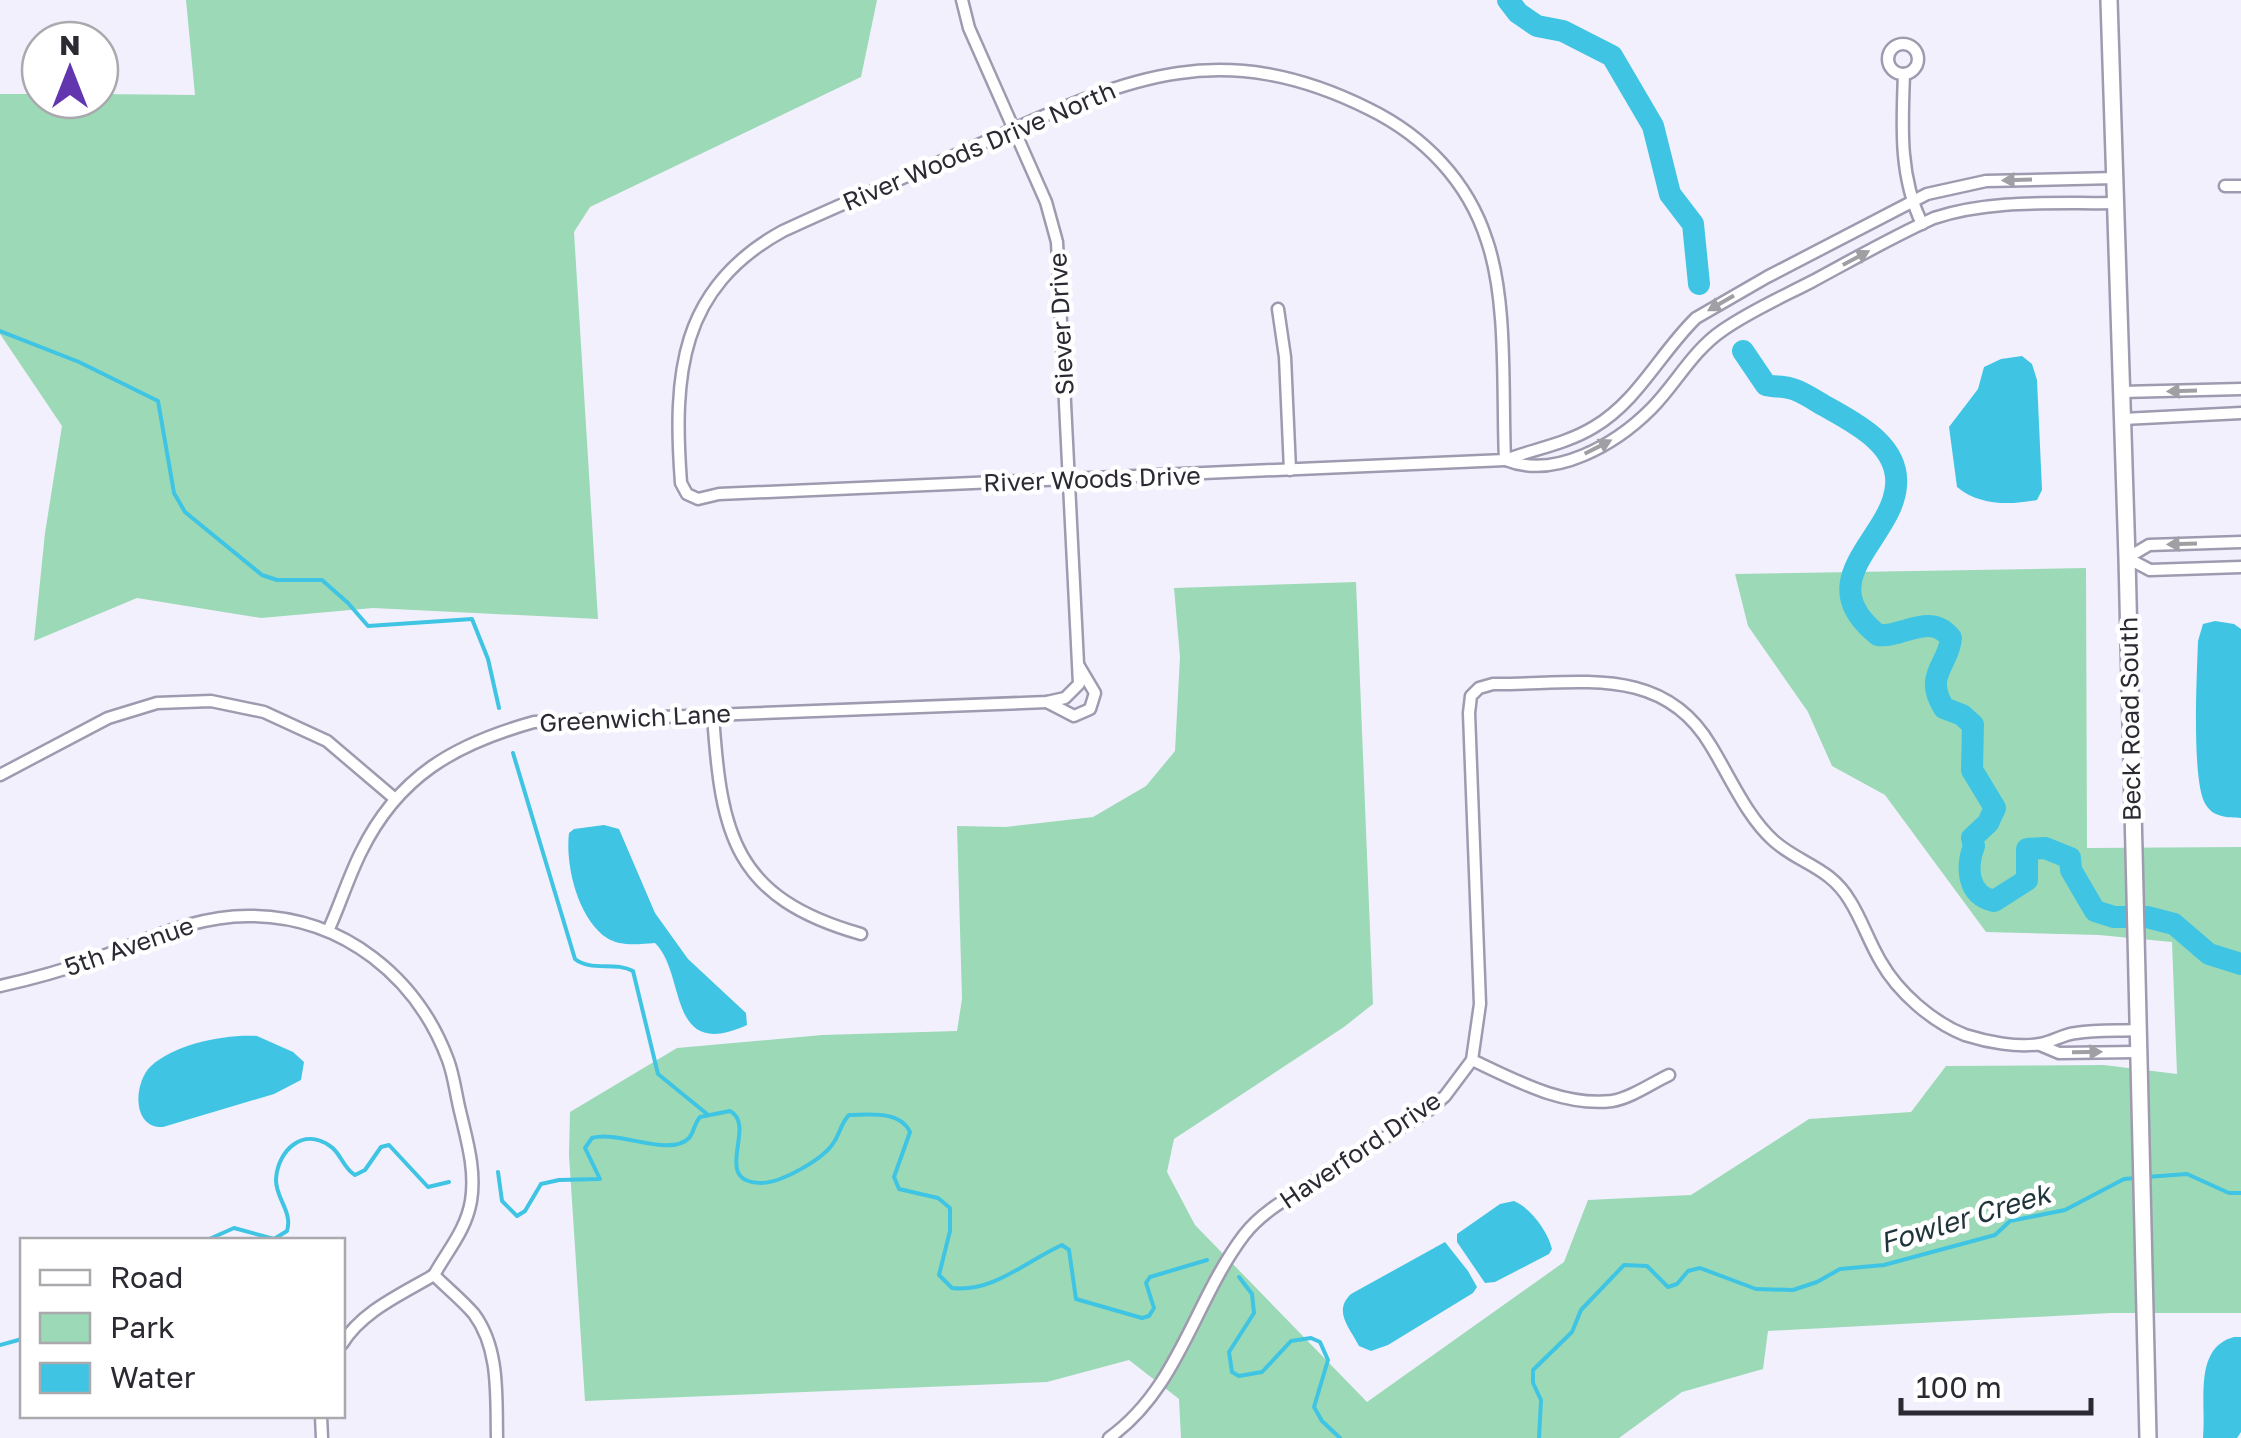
<svg xmlns="http://www.w3.org/2000/svg" width="2241" height="1438" font-family="'Golos Text',sans-serif">
  <rect width="100%" height="100%" fill="#f3f0fe"/>
  <g fill="#9cd9b7">
    <path d="M186 0H877L861 77 590 207 574 232 598 619 373 608 261 618 137 598 34 641 45 533 62 426 0 334V94H40V100H100V94L195 95Z"/>
    <path d="M2086 568 2087 848 2241 847V1313H2111L1768 1331 1763 1369 1682 1392 1619 1438H1181L1179 1399 1129 1360 1047 1382 585 1401 569 1155 570 1112 677 1048 822 1035 957 1031 962 999 957 826 1006 827 1093 817 1146 786 1175 751 1180 657 1174 588 1356 582 1373 1004 1344 1027 1174 1139 1167 1172 1195 1225 1367 1402 1564 1262 1588 1200 1691 1195 1809 1119 1911 1112 1946 1066 2104 1065 2177 1074 2172 942 2099 935 1986 932 1885 795 1832 766 1808 712 1748 626 1735 574Z"/>
  </g>
  <g fill="#3fc5e3">
    <path d="M2022 356 2032 364 2037 380 2042 490 2037 500C2010 505 1980 506 1957 487L1949 427 1978 389 1984 367 2001 359Z"/>
    <path d="M2215 621 2234 624 2241 629V818C2228 817 2214 818 2206 805 2191 784 2197 672 2198 641L2203 624Z"/>
    <path d="M604 825 619 829 655 913 688 959 746 1013 747 1025C666 1062 687 974 655 943 639 944 621 947 607 938 578 919 565 865 569 833L574 829Z"/>
    <path d="M257 1036 293 1052 304 1062 301 1080 274 1094 163 1127C132 1129 133 1083 151 1066 175 1044 225 1034 257 1036Z"/>
    <path d="M1514 1201C1531 1208 1548 1232 1552 1249L1549 1254 1495 1282 1485 1283 1457 1242V1234L1500 1204Z"/>
    <path d="M1445 1242 1468 1271 1477 1287 1473 1293 1388 1345 1371 1351 1359 1346C1349 1327 1333 1311 1351 1294Z"/>
    <path d="M2234 1337H2241V1432L2237 1438H2203C2207 1405 2192 1348 2234 1337Z"/>
  </g>
  <g fill="none" stroke-linecap="round" stroke-linejoin="round">
    <g stroke="#3fc5e3" stroke-width="4">
      <path d="M0 331 79 362 158 401 174 493 185 512 262 575 277 580H322L348 603 368 626 472 619 488 659 499 708"/>
      <path d="M513 753 575 959C591 972 615 961 633 971L658 1074 707 1114"/>
      <path d="M498 1172 502 1201 517 1216 525 1211 541 1184 559 1180 600 1179 585 1148 592 1138C618 1130 670 1158 689 1138 694 1132 694 1124 700 1117L730 1111C758 1126 710 1182 761 1183 781 1183 824 1159 834 1142 840 1133 841 1123 849 1115 869 1115 900 1110 910 1132L894 1177 899 1189 938 1198 950 1208V1231L939 1275 952 1288C993 1293 1028 1260 1062 1245L1069 1250 1076 1299 1142 1318 1149 1316 1154 1308 1146 1283 1150 1277 1207 1260"/>
      <path d="M2146 1177 2187 1174 2229 1193H2241"/>
      <path d="M207 1240 234 1228 274 1239 287 1231C293 1211 275 1198 276 1179 278 1150 303 1127 330 1146 341 1153 343 1168 355 1175L365 1170 381 1147 389 1145 428 1187 449 1182"/>
      <path d="M1239 1277 1252 1294 1254 1313 1229 1352 1232 1372 1239 1376 1262 1372 1291 1341 1311 1338 1320 1342 1328 1360 1314 1407 1322 1421 1340 1438"/>
      <path d="M0 1345 22 1339"/>
      <path d="M1539 1438 1541 1400 1533 1383V1370L1572 1332 1581 1310 1624 1265 1647 1266 1668 1287 1677 1284 1688 1271 1700 1268 1756 1289 1793 1290 1817 1282 1840 1269 1884 1265 1995 1235 2010 1221 2065 1210 2124 1179 2137 1178"/>
    </g>
    <g stroke="#3fc5e3" stroke-width="22">
      <path d="M1508 0 1518 13 1537 26 1563 31 1612 56 1653 126 1670 194 1693 224 1699 284"/>
      <path d="M1743 351 1766 385C1774 387 1781 386 1789 388 1800 390 1813 399 1823 405 1853 422 1900 444 1896 486 1892 539 1808 580 1878 635 1903 638 1930 611 1951 638 1949 665 1923 675 1944 708L1962 715 1973 725 1972 770 1995 808 1988 823 1972 838 1974 846C1966 867 1967 895 1994 901L2027 880V849L2045 848 2070 858 2071 870 2095 911 2114 917H2147L2174 924 2209 954 2241 964"/>
    </g>
    <defs>
      <g id="street">
        <circle cx="1903" cy="59" r="15"/>
        <path d="M1904 74C1902 126 1899 176 1922 224"/>
        <path d="M2225 186H2241"/>
        <path d="M1278 309 1285 357 1290 470"/>
        <path d="M2122 392 2241 389"/>
        <path d="M2123 419 2241 413"/>
        <path d="M1505 460C1502 394 1508 302 1487 241 1468 181 1424 136 1369 109 1212 31 1116 84 971 148 909 176 845 202 783 231 679 288 673 375 681 483L687 494 698 499 719 494 1505 460C1534 449 1566 444 1594 427 1638 401 1660 353 1696 318L1767 277 1927 194 1986 181 2115 178"/>
        <path d="M1506 460C1555 480 1616 444 1651 409 1676 384 1692 351 1723 330 1750 311 1782 297 1811 282 1852 260 1892 237 1934 218 1992 199 2055 204 2116 203"/>
        <path d="M2127 558 2149 545 2241 542"/>
        <path d="M2127 558 2150 570 2241 567"/>
        <path d="M1047 702 1074 716 1090 709 1095 693 1079 666"/>
        <path d="M713 715C721 835 734 898 861 934"/>
        <path d="M0 775 108 718 157 703 211 701 264 712 327 741 394 798"/>
        <path d="M328 931C340 905 348 878 361 852 398 776 455 744 534 722L1047 702 1065 698 1079 684 1057 242 1046 202 969 28 962 0"/>
        <path d="M0 986C32 979 64 970 95 959 147 940 197 914 254 916 344 918 417 977 448 1060 454 1076 456 1095 460 1111 467 1141 476 1170 471 1201 466 1230 448 1250 434 1275"/>
        <path d="M2040 1045 2059 1053 2137 1052"/>
        <path d="M1472 1060C1515 1080 1563 1107 1612 1101 1631 1098 1652 1083 1669 1075"/>
        <path d="M434 1275C447 1288 462 1300 474 1314 500 1349 496 1397 497 1438"/>
        <path d="M342 1344C362 1311 402 1294 434 1275"/>
        <path d="M321 1416 322 1438"/>
        <path d="M1109 1438C1179 1388 1194 1301 1244 1235 1264 1209 1297 1193 1324 1175 1359 1154 1394 1132 1429 1110L1445 1096 1472 1060 1480 1004 1469 713 1471 696 1479 688 1493 684C1575 685 1662 662 1711 746 1730 777 1747 817 1774 841 1800 864 1830 867 1850 901 1862 920 1869 942 1881 962 1898 992 1932 1022 1965 1035 1987 1042 2018 1048 2040 1044 2052 1042 2064 1034 2076 1033 2096 1030 2117 1031 2137 1030"/>
      </g>
      <path id="secondary" d="M2109 0 2127 558 2148 1438"/>
    </defs>
    <use href="#street" stroke="#9f9aaf" stroke-width="15"/>
    <use href="#secondary" stroke="#9f9aaf" stroke-width="20"/>
    <use href="#street" stroke="#fff" stroke-width="10"/>
    <use href="#secondary" stroke="#fff" stroke-width="15"/>
  </g>
  <defs><path id="oneway-solid" d="M-6-.8H1V-3.2L6.5 0L1 3.2V.8H-6Z" transform="scale(2.5)"/></defs>
  <g fill="#a09fa3">
    <use href="#oneway-solid" transform="translate(2017 180) rotate(178)"/>
    <use href="#oneway-solid" transform="translate(1856 258) rotate(-28)"/>
    <use href="#oneway-solid" transform="translate(1721 303) rotate(150)"/>
    <use href="#oneway-solid" transform="translate(2182 391) rotate(178)"/>
    <use href="#oneway-solid" transform="translate(1598 447) rotate(-27)"/>
    <use href="#oneway-solid" transform="translate(2182 544) rotate(178)"/>
    <use href="#oneway-solid" transform="translate(2087 1052) rotate(-1)"/>
  </g>
  <g text-anchor="middle" stroke-width="9" stroke-linejoin="round" paint-order="stroke">
    <g font-size="25" fill="#2b2932" stroke="#fff">
      <text transform="translate(979 146) rotate(-23)" y="9">River Woods Drive North</text>
      <text transform="translate(1061 324) rotate(-93)" y="9">Siever Drive</text>
      <text transform="translate(1092 479) rotate(-2)" y="9">River Woods Drive</text>
      <text transform="translate(635 718) rotate(-3)" y="9">Greenwich Lane</text>
      <text transform="translate(2130 719) rotate(-91)" y="9">Beck Road South</text>
      <text transform="translate(129 946) rotate(-19)" y="9">5th Avenue</text>
      <text transform="translate(1360 1150) rotate(-34)" y="9">Haverford Drive</text>
    </g>
    <g font-size="28" font-style="italic" fill="#1e343a" stroke="#fff">
      <text transform="translate(1965 1218) rotate(-17)" y="10">Fowler Creek</text>
    </g>
  </g>
  <rect x="20" y="1238" width="325" height="180" fill="#ffffff" stroke="#aaa9ad" stroke-width="2.5"/>
  <rect x="40" y="1270" width="50" height="15" fill="#ffffff" stroke="#aaa9ad" stroke-width="2.5"/>
  <text x="110" y="1288" font-size="30" fill="#2b2932">Road</text>
  <rect x="40" y="1313" width="50" height="30" fill="#9cd9b7" stroke="#aaa9ad" stroke-width="2.5"/>
  <text x="110" y="1338" font-size="30" fill="#2b2932">Park</text>
  <rect x="40" y="1363" width="50" height="30" fill="#3fc5e3" stroke="#aaa9ad" stroke-width="2.5"/>
  <text x="110" y="1388" font-size="30" fill="#2b2932">Water</text>
  <g transform="translate(70 70)"><circle r="48" fill="#ffffff" stroke="#aaa9ad" stroke-width="2.5"/>
  <path d="M0-8L18 38L0 25L-18 38Z" fill="#6136ae"/>
  <text y="-15" font-size="28" font-weight="bold" text-anchor="middle" fill="#2b2932">N</text>
  </g>
  <path d="M1901 1398v15h190v-15" fill="none" stroke="#2b2932" stroke-width="5"/>
  <text x="1916" y="1398" font-size="30" fill="#2b2932" stroke="#ffffff" stroke-width="8" paint-order="stroke">100 m</text>
</svg>
